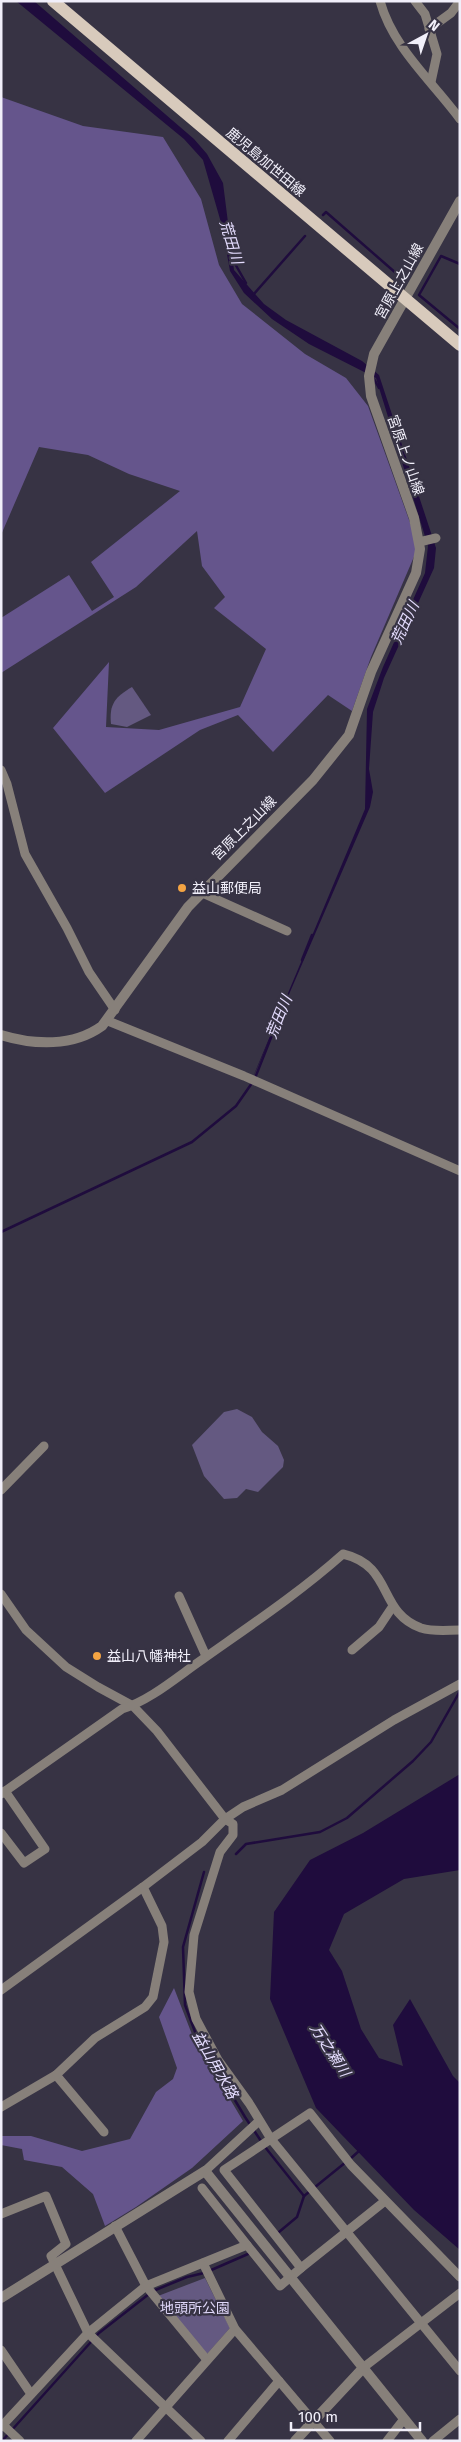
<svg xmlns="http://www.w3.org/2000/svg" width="461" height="2442" font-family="'Fira Sans','Noto Sans JP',sans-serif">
  <rect width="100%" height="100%" fill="#373344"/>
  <g fill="#645981">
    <path d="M132 687 151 715 127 727 111 724C109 704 115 697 132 687Z"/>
    <path d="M237 1409 252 1417 262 1432 278 1446 284 1460 283 1467 258 1492 246 1489 237 1498 224 1499 204 1476 192 1445 224 1412Z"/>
    <path d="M205 2278 230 2328 208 2353 205 2354 158 2296Z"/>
  </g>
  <g fill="#65558c">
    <path d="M1 97 83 126 163 137 201 199 219 265 242 304 305 354 346 378 368 406 417 542 416 552 371 657 352 711 328 695 273 752 238 715 200 730 105 793 53 728 109 662 106 727 159 730 240 707 266 649 214 608 225 597 202 566 197 531 136 587 1 673V618L69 575 92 611 114 597 91 562 180 491 129 474 88 455 39 447 1 535Z"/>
    <path d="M174 1988 193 2037 243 2121 192 2168 136 2207 105 2226 93 2194 62 2167 24 2160 22 2149 1 2145V2136H31L82 2151 130 2139 156 2092 173 2079 177 2068 159 2017Z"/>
  </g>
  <g fill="#1f0c3d">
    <path d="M16 1H34L194 139 207 154 223 183 234 270 264 304 286 320 362 361 379 375 436 548 434 568 384 678 373 712 369 769 373 792 370 807 245 1096 365 809 367 709 383 667 425 573 428 546 376 378 309 344 272 319 244 293 230 271 222 226 203 160 184 139Z"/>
    <path d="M460 1774V1870L404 1879 344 1914 329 1950 342 1971 361 2029 379 2058 403 2066 393 2025 410 1999 453 2076 460 2083V2250L414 2210 316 2108 270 1999 274 1912 310 1860 363 1833Z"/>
  </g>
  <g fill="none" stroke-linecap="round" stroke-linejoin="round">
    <g stroke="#1f0c3d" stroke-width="2.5">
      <path d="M323 215 326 212 405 281"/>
      <path d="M231 247 234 262 246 283"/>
      <path d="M460 264 441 256 419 295 460 329"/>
      <path d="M253 295 305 236"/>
      <path d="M373 377 379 388"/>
      <path d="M302 960 312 935"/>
      <path d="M255 1078 276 1025"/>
      <path d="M1 1232 192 1142 236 1106 252 1083"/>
      <path d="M236 1854 246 1844 320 1832 347 1818 413 1761 431 1742 460 1691"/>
      <path d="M204 1872 183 1947 185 2005 197 2037 245 2117 265 2147 304 2196"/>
      <path d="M350 2159 359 2151"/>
      <path d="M304 2196 346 2162"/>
      <path d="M279 2232 297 2217 304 2196"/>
      <path d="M209 2271 248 2254"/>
      <path d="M153 2291 187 2277 204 2273"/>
      <path d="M2 2441 99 2333 149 2294"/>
    </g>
    <g stroke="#87807a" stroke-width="9">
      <path d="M380 1C393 48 432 81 460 119"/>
      <path d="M415 1 425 14 437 54 431 82"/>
      <path d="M429 29 451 13 460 1"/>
      <path d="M419 542 436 538"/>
      <path d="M1 770 7 784 25 854 67 928 89 972 115 1010"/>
      <path d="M200 892 287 931"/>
      <path d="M108 1021 244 1076 460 1171"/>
      <path d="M1 1490 44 1446"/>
      <path d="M1 1594 26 1630 66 1667 98 1687 133 1706 157 1731 225 1819 233 1824V1835L220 1852 194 1935 189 1992 196 2019 218 2060 249 2103 271 2139 460 2371"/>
      <path d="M179 1596 206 1656"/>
      <path d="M352 1650 379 1627 393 1606"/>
      <path d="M1 1794 122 1709C151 1700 178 1676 203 1659 251 1625 299 1593 343 1554 394 1566 377 1612 421 1628 434 1632 447 1630 460 1630"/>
      <path d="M1 1833 24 1863 45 1849 5 1791"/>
      <path d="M1 1990 143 1887 202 1842 225 1819 243 1807 282 1790 394 1720 460 1684"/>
      <path d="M56 2075 104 2132"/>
      <path d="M1 2107 56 2075 95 2038 145 2007 153 1997 164 1942 162 1926 143 1887"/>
      <path d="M205 2171 259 2121"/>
      <path d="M202 2188 247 2245"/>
      <path d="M1 2214 46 2196 66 2244 51 2256 88 2333 201 2441"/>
      <path d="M115 2226 146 2286 207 2360"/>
      <path d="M203 2263 235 2329 330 2441"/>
      <path d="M301 2268 385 2201"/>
      <path d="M1 2350 31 2394"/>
      <path d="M364 2367 460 2293"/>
      <path d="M3 2425 20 2441"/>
      <path d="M1 2427 88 2333 146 2286 247 2245 280 2286 301 2268 224 2170 310 2113 351 2165 460 2277"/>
      <path d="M136 2441 235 2329"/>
      <path d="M228 2441 279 2381"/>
      <path d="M387 2441 404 2419"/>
      <path d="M433 2441 460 2419"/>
    </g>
    <g stroke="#87807a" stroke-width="10">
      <path d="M1 1035C34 1045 73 1047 102 1026L188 907 313 780 349 735 371 672 416 573 420 549 414 518 371 396 369 376 374 354 460 201"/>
      <path d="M1 2298 205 2171 422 2441"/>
      <path d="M295 2441 364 2367"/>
    </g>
    <path stroke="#d8cabc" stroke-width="12" d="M53 1 460 345"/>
  </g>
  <g fill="#f4a443" stroke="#373344" stroke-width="2">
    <circle cx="182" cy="888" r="5"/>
    <circle cx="97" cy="1656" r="5"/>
  </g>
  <g text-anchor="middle" stroke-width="4.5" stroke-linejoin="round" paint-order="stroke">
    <g font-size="14" fill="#f1effa" stroke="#373344">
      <text transform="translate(266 162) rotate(40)" y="5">鹿児島加世田線</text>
      <text transform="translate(399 281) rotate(-61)" y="5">宮原上之山線</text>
      <text transform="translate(406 455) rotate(71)" y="5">宮原上ノ山線</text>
      <text transform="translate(244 828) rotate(-45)" y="5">宮原上之山線</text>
    </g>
    <g font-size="14" fill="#f1effa" stroke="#373344" text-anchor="start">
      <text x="192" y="893">益山郵便局</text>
      <text x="107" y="1661">益山八幡神社</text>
    </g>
    <g font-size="14" fill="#dfd7f9" stroke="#373344">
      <text x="195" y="2313">地頭所公園</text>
    </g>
    <g font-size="15" font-style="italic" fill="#e5ddff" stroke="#373344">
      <text transform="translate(231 242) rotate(73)" y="5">荒田川</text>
      <text transform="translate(405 623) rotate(-65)" y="5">荒田川</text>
      <text transform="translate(279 1017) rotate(-68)" y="5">荒田川</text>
      <text transform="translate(330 2050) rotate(57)" y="5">万之瀬川</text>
      <text transform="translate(215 2065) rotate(60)" y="5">益山用水路</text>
    </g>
  </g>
  <rect width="461" height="2442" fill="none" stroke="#f1effa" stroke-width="5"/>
  <g transform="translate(426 35) rotate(40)" stroke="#373344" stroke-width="4" paint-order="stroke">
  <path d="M0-4L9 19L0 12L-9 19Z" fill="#f1effa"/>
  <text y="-8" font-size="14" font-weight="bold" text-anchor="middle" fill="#f1effa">N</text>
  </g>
  <path d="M291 2422v8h129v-8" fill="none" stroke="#f1effa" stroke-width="2.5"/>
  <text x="298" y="2422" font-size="15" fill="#f1effa" stroke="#373344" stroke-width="4" paint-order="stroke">100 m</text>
</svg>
